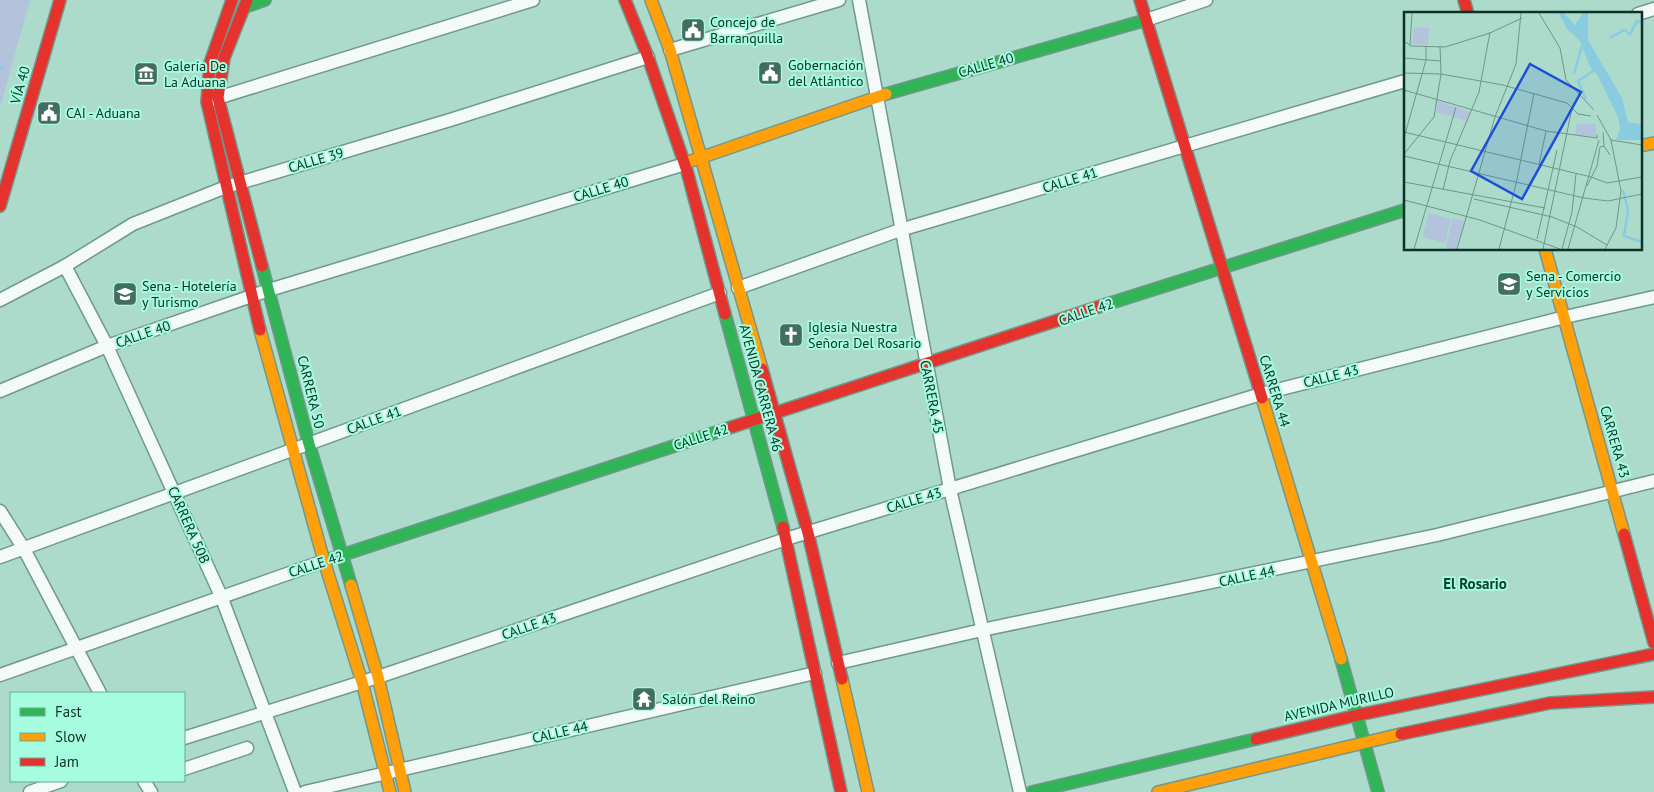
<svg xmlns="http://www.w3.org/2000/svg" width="1654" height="792" font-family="'PT Sans',sans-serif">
  <rect width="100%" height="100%" fill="#acdbcc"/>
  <path fill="#b3c3dc" d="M0 0H30L0 108Z"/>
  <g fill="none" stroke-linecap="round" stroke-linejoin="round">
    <path stroke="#89cbe0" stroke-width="3" d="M0 68 3 69"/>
    <defs>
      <g id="street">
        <path d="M859 0 950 489 1020 792"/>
        <path d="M1638 14 1654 9"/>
        <path d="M1146 20 1206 0"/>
        <path d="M670 50 839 0"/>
        <path d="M211 100 533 0"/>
        <path d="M65 266 107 346 221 596 295 792"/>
        <path d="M738 288 900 230 1405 81"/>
        <path d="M0 300 65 266 133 224 226 187 450 120 648 57"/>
        <path d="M0 391 107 346 269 290 685 164"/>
        <path d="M0 511 24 549 100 693"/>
        <path d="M0 557 720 293"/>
        <path d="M838 663 982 630 1437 535 1654 481"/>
        <path d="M0 675 324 561"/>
        <path d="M184 738 378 677 786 539 1261 394 1565 317 1654 297"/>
        <path d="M184 769 247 748"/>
        <path d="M144 781 151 792"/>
        <path d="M30 792 61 781"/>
        <path d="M305 792 815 673"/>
      </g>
      <g id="fast">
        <path d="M245 7 265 0"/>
        <path d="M886 94 1146 20"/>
        <path d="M262 266 309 444 351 585"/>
        <path d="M1098 307 1405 210"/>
        <path d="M725 314 783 527"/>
        <path d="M324 561 732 427"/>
        <path d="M1341 659 1378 792"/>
        <path d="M1032 792 1256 739"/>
      </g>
      <g id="slow">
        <path d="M651 0 670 50 762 369"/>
        <path d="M1640 146 1654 143"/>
        <path d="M688 162 886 94"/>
        <path d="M1545 249 1624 534"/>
        <path d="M260 330 324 561 362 682 390 792"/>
        <path d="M1262 398 1341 659"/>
        <path d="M351 585 378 677 405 792"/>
        <path d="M842 679 868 792"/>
        <path d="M1158 792 1401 734"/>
      </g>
      <g id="jam">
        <path d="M232 0 210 63 207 102 260 330"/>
        <path d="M247 0 224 58 218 98 262 266"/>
        <path d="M625 0 648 57 687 171 725 314"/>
        <path d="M1140 0 1262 398"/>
        <path d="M1464 0 1468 14"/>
        <path d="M0 206 60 0"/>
        <path d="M762 369 808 533 842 679"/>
        <path d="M732 427 1098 307"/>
        <path d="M783 527 841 792"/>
        <path d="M1624 534 1654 643"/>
        <path d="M1401 734 1550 703 1654 697"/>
        <path d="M1256 739 1358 715 1654 654"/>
      </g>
    </defs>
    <use href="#street" stroke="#71988c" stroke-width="15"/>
    <use href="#fast" stroke="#71988c" stroke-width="14"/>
    <use href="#slow" stroke="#71988c" stroke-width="14"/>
    <use href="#jam" stroke="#71988c" stroke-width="14"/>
    <use href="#street" stroke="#f3faf7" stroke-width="12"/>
    <use href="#fast" stroke="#30b455" stroke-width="11"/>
    <use href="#slow" stroke="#ff9f0a" stroke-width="11"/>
    <use href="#jam" stroke="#e5322d" stroke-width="11"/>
  </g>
  <defs>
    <symbol id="civic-square" viewBox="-11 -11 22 22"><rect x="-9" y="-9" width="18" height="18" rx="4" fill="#446d61" stroke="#a5fcdf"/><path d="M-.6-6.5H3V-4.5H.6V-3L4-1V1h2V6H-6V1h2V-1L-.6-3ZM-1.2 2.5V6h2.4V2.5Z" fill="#fff"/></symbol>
    <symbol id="museum-square" viewBox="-11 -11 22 22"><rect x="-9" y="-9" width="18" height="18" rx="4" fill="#446d61" stroke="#a5fcdf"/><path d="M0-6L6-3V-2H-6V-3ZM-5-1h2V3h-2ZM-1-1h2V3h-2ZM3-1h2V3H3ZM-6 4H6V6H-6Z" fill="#fff"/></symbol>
    <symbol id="university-square" viewBox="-11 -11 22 22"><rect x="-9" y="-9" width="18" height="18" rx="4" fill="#446d61" stroke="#a5fcdf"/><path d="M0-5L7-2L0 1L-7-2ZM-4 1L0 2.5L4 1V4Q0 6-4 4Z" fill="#fff"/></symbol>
    <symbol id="church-square" viewBox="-11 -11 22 22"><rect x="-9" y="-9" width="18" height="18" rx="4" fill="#446d61" stroke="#a5fcdf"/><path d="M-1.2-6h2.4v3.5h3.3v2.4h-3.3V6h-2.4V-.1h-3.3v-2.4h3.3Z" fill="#fff"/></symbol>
    <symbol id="temple-square" viewBox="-11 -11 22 22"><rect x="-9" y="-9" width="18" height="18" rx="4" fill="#446d61" stroke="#a5fcdf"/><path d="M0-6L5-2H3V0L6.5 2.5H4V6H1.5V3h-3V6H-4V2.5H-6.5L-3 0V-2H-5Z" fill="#fff"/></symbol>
  </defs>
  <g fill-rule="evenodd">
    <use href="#civic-square" x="679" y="16" width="28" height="28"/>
    <use href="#civic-square" x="756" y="59" width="28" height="28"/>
    <use href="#museum-square" x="132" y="60" width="28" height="28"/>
    <use href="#civic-square" x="35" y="99" width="28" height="28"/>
    <use href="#university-square" x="1495" y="270" width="28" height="28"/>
    <use href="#university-square" x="111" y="280" width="28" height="28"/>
    <use href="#church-square" x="777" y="321" width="28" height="28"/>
    <use href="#temple-square" x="630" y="685" width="28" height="28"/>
  </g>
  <g text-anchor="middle" stroke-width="4" stroke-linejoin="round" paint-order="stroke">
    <g font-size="14" fill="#0c3227" stroke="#a5fcdf" text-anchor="start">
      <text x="710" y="27">Concejo de<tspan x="710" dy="16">Barranquilla</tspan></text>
      <text x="788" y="70">Gobernación<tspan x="788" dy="16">del Atlántico</tspan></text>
      <text x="164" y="71">Galería De<tspan x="164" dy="16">La Aduana</tspan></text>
      <text x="66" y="118">CAI - Aduana</text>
      <text x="1526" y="281">Sena - Comercio<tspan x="1526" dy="16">y Servicios</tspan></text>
      <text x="142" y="291">Sena - Hotelería<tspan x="142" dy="16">y Turismo</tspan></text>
      <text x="808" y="332">Iglesia Nuestra<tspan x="808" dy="16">Señora Del Rosario</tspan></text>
      <text x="662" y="704">Salón del Reino</text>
    </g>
    <g font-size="14" fill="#0c3227" stroke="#a5fcdf">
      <text transform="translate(986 65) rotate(-16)" y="5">CALLE 40</text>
      <text transform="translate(20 85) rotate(-74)" y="5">VÍA 40</text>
      <text transform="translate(316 160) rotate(-16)" y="5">CALLE 39</text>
      <text transform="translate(1070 180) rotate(-17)" y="5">CALLE 41</text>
      <text transform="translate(601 189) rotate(-17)" y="5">CALLE 40</text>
      <text transform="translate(1086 312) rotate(-19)" y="5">CALLE 42</text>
      <text transform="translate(143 334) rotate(-19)" y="5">CALLE 40</text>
      <text transform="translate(1331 376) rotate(-14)" y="5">CALLE 43</text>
      <text transform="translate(761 388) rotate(75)" y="5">AVENIDA CARRERA 46</text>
      <text transform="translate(1275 391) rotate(73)" y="5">CARRERA 44</text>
      <text transform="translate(311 392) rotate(76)" y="5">CARRERA 50</text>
      <text transform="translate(932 397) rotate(79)" y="5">CARRERA 45</text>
      <text transform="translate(374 420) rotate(-20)" y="5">CALLE 41</text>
      <text transform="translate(701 437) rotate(-18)" y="5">CALLE 42</text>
      <text transform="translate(1615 442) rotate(74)" y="5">CARRERA 43</text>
      <text transform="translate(914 500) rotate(-17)" y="5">CALLE 43</text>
      <text transform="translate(189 525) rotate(66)" y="5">CARRERA 50B</text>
      <text transform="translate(316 564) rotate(-18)" y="5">CALLE 42</text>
      <text transform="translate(1247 576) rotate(-12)" y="5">CALLE 44</text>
      <text transform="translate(529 626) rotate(-19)" y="5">CALLE 43</text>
      <text transform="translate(1339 704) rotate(-13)" y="5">AVENIDA MURILLO</text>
      <text transform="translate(560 732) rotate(-13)" y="5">CALLE 44</text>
    </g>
    <g font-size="15" font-weight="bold" fill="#114134" stroke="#a5fcdf">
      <text x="1475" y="589">El Rosario</text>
    </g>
  </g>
  <g transform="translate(1404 12)">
    <rect width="238" height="238" fill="#acdbcc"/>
    <path d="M25 201 47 207 41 231 18 225Z" fill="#b3c3dc"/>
    <path d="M10 15 25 16 24 33 8 32ZM33 89 66 100 63 109 32 100ZM173 112H191L193 125 171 122ZM49 206 61 209 52 237H41Z" fill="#b3c3dc"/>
    <path d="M155 1H160L171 13 179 1H184V28L218 86 224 110 237 112V128H212L216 117 214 105 194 64 186 55 176 29 163 17Z" fill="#89cbe0"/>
    <path fill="none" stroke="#89cbe0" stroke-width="2.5" d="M206 26 220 18 226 22 233 9 238 10M170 62 178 34M182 87 174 69 189 59M219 178 224 198 220 224 238 230"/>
    <path fill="none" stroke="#6c978a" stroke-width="1" d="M135 1 156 36 162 68 190 98M0 29 7 34 41 35 86 21 118 6M6 33 8 1M0 46 36 49M0 61 37 62 99 73 163 91 174 102 187 104M0 78 142 119 193 126V123M193 103 207 128 217 179 212 216 201 237M0 120 187 165 203 171 238 165M199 120 200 134 206 143M0 126 22 48V34M207 128 238 133M0 142 30 105 37 62 36 34M0 144 180 186 204 189 238 182M135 153 142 119M0 170 141 196M183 174 193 154 196 135 200 134M39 178 46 149 75 80 86 20M70 187 148 205 173 215 203 233M0 188 76 208 156 237M133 227 153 138M10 237 52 95M53 237 91 105 112 52 117 1M95 237 112 172 130 81M139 237 168 96M158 237 168 200 172 162M164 237 195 128"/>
    <path fill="#1d4ed8" fill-opacity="0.15" stroke="#1d4ed8" stroke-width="2.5" d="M126 52 177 80 118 187 67 159Z"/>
    <rect width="238" height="238" fill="none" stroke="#0c3227" stroke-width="2.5"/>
  </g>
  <rect x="10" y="692" width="175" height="90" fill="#a5fcdf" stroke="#68ab95"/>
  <rect x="20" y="708" width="25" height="8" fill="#30b455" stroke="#68ab95"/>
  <text x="55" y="717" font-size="15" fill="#0c3227">Fast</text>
  <rect x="20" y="733" width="25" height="8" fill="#ff9f0a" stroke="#68ab95"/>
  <text x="55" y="742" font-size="15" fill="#0c3227">Slow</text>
  <rect x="20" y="758" width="25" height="8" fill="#e5322d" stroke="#68ab95"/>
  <text x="55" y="767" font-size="15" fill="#0c3227">Jam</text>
</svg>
